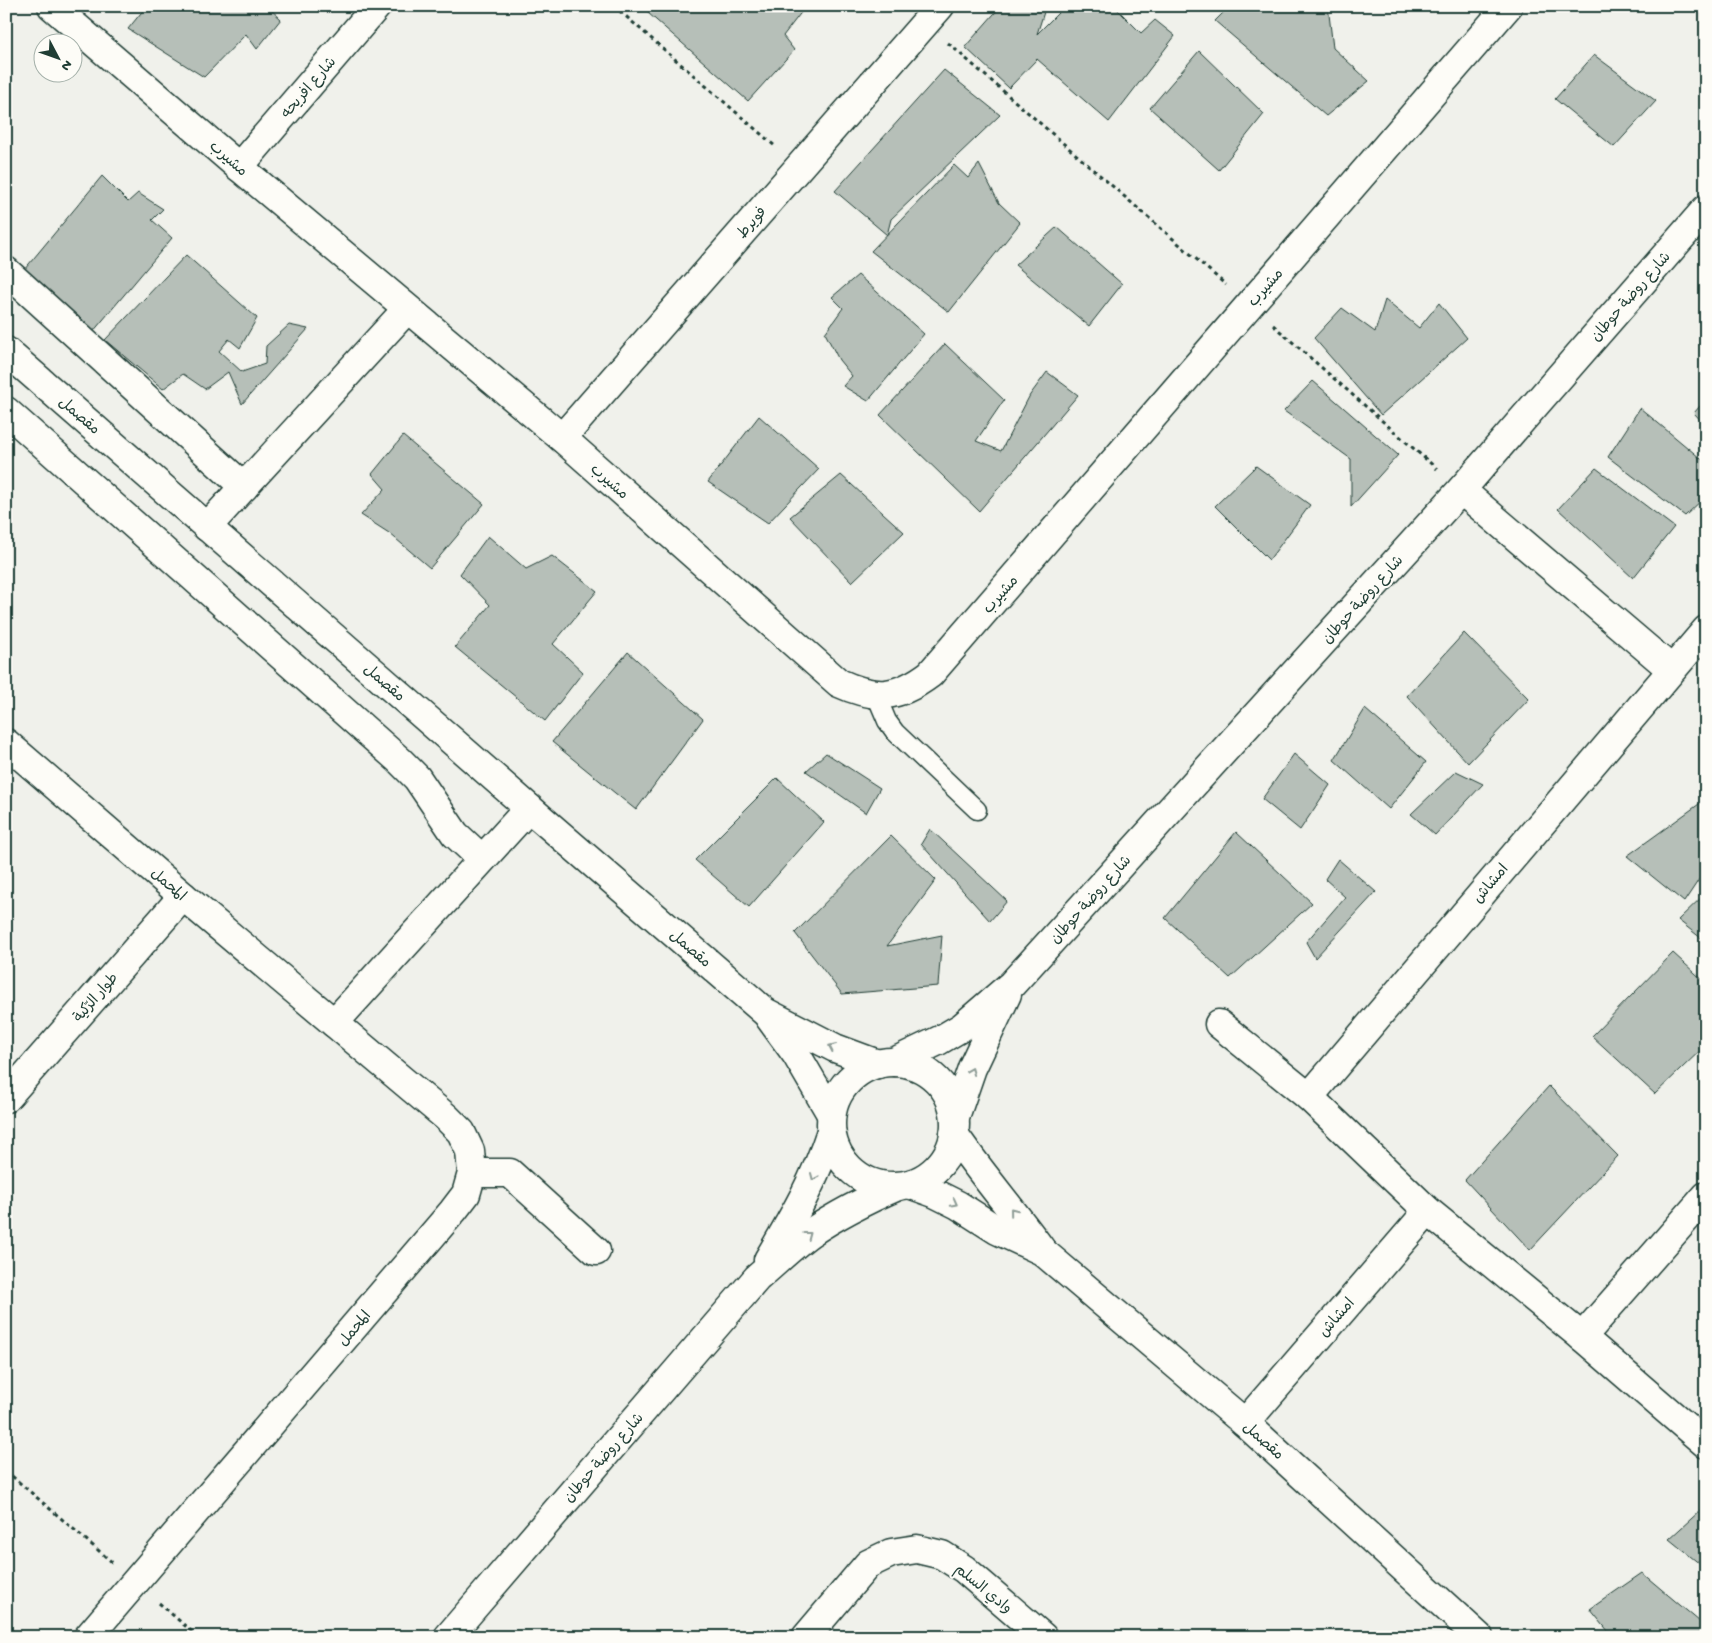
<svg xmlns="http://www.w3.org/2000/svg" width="1712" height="1643" font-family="'Gochi Hand','Playpen Sans Arabic',sans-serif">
  <rect width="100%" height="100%" fill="#f0f1eb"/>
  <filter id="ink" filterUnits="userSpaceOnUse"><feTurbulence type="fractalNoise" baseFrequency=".02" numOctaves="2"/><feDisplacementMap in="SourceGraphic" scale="10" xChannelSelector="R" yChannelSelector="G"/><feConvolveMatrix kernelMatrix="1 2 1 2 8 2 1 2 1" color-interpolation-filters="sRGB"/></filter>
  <g filter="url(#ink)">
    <g fill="#b6bfb8" stroke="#1f3d34">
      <path d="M143 6H267L281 19 257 49 246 34 204 77 128 29 145 8Z"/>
      <path d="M653 6H799L803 10 783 36 794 50 748 101 648 13Z"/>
      <path d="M1001 6H1039L1044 12 1037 34 1065 6H1074L1080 11 1085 6H1114L1141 33 1155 20 1175 36 1109 122 1037 59 1009 88 965 47Z"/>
      <path d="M1230 6H1328L1333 48 1369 81 1326 116 1215 21Z"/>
      <path d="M1199 51 1264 114 1219 170 1150 108Z"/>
      <path d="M1594 55 1656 101 1614 147 1555 99Z"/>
      <path d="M944 70 1000 115 891 219 887 235 835 191Z"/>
      <path d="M979 164 999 203 1020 223 949 312 871 251 954 165 968 178Z"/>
      <path d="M102 176 128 202 138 193 163 209 152 220 172 238 92 333 24 270Z"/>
      <path d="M1057 227 1122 284 1089 326 1015 265Z"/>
      <path d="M186 255 257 318 240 348 229 339 219 351 242 372 265 364 266 346 289 325 308 329 242 404 228 372 205 389 183 374 163 389 105 340Z"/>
      <path d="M858 275 924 334 868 401 843 386 852 376 839 360 825 333 843 308 832 297Z"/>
      <path d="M1385 300 1419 328 1439 303 1467 338 1381 415 1314 338 1342 308 1375 332Z"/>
      <path d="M945 344 1004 400 976 441 1001 451 1030 395 1047 372 1078 395 979 511 880 415Z"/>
      <path d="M1313 381 1398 455 1351 507V459L1284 411Z"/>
      <path d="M1706 399V426L1694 413Z"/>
      <path d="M1640 408 1706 463V496L1685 516 1608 457Z"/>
      <path d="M759 416 819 469 768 523 708 482Z"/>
      <path d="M403 436 484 504 430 568 389 533 361 515 385 489 372 474Z"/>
      <path d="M1256 466 1310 505 1269 560 1215 506Z"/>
      <path d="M1596 468 1674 527 1633 578 1558 509Z"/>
      <path d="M841 475 904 532 852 582 790 517Z"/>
      <path d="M488 536 526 569 552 556 597 591 553 644 583 672 545 721 455 647 490 605 460 574Z"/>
      <path d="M1464 633 1529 699 1468 763 1407 696Z"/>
      <path d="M628 652 703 719 636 810 552 742Z"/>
      <path d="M1365 709 1426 762 1389 809 1334 760Z"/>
      <path d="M826 753 880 788 866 813 806 771Z"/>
      <path d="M1294 754 1330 785 1300 830 1262 799Z"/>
      <path d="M1456 771 1483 784 1435 835 1411 814Z"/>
      <path d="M777 778 824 822 749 907 695 860Z"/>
      <path d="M1706 799V869L1684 902 1627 856Z"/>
      <path d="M930 829 1007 901 990 921 921 844Z"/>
      <path d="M1236 832 1312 903 1230 978 1165 918Z"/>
      <path d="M891 836 936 880 887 946 942 935 938 986 842 994 795 933Z"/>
      <path d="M1338 859 1376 892 1315 958 1306 942 1345 897 1325 879Z"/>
      <path d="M1706 893V942L1678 920Z"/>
      <path d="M1673 953 1706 983V1045L1655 1094 1592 1036Z"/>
      <path d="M1549 1086 1618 1156 1530 1250 1465 1180Z"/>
      <path d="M1702 1509 1706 1512V1569L1669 1539Z"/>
      <path d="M1642 1573 1706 1627V1630L1700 1637H1613L1590 1609Z"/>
    </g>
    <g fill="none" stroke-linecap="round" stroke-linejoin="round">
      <defs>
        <path id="service" d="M876 695 887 721 895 732 977 810"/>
        <g id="minor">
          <path d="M52 6 239 167 562 438 839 683C876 700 898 698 930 674L1508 6"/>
          <path d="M239 167 377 6"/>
          <path d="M6 271 244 487"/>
          <path d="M6 411 399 760 417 778 455 834 482 859"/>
          <path d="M562 438 940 6"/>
          <path d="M1461 490 1671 669"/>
          <path d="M207 527 407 309"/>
          <path d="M6 743 183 896 446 1117 461 1132 470 1151 472 1173 466 1194 453 1211 88 1637"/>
          <path d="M334 1023 529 808"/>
          <path d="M1219 1024 1309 1097 1428 1211 1582 1337 1706 1444"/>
          <path d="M894 1062 940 1040 962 1027 1012 984 1461 490 1706 209"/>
          <path d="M1309 1097 1706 630"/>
          <path d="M6 1098 183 896"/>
          <path d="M955 1117 972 1068 1007 994"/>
          <path d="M472 1173H510L596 1251"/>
          <path d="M768 1260C794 1216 815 1180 831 1131"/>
          <path d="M1582 1337 1706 1196"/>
          <path d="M1245 1423 1428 1211"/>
          <path d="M448 1637 757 1278C775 1263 792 1246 810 1233 838 1214 868 1199 898 1186"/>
          <path d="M806 1637 868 1564 891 1553 917 1549 942 1555 964 1569 1043 1637"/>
        </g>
        <g id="tertiary">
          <path d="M6 351 529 808 765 1012 835 1048 878 1064"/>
          <path d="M769 1017 796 1054 831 1114"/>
          <circle cx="893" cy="1124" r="62"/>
          <path d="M954 1134C981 1174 1013 1210 1041 1249"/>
          <path d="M909 1184 934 1193 958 1205 997 1230 1042 1251 1245 1423 1479 1637"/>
        </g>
      </defs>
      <use href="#service" stroke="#1f3d34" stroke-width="21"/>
      <use href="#minor" stroke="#1f3d34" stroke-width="31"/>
      <use href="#tertiary" stroke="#1f3d34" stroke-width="31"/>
      <g stroke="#1f3d34" stroke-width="3" stroke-dasharray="4 4" stroke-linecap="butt">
        <path d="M614 6 776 147"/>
        <path d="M948 43 1226 285"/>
        <path d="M1273 325 1437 469"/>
        <path d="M6 1471 113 1563"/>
        <path d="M159 1603 198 1637"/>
      </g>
      <use href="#service" stroke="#fdfcf7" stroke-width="18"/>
      <use href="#minor" stroke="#fdfcf7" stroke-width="28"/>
      <use href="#tertiary" stroke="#fdfcf7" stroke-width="28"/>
    </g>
    <defs><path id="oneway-chevron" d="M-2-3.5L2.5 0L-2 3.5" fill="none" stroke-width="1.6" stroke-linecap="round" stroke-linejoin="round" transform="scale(1.25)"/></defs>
    <g stroke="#8e9c96">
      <use href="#oneway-chevron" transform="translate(832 1047) rotate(-155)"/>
      <use href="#oneway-chevron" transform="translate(971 1071) rotate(-68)"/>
      <use href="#oneway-chevron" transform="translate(814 1177) rotate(113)"/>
      <use href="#oneway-chevron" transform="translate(954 1203) rotate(28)"/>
      <use href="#oneway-chevron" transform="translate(1013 1211) rotate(-129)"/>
      <use href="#oneway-chevron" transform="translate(808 1235) rotate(-37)"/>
    </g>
  </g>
  <g text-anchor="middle" stroke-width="4" stroke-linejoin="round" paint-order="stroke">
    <g font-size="15" fill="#1f3d34" stroke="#fdfcf7">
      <text transform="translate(308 87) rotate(-49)" y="5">شارع افريحه</text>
      <text transform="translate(229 158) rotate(41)" y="5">مشيرب</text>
      <text transform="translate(751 222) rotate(-49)" y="5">فويرط</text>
      <text transform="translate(1265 287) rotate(-49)" y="5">مشيرب</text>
      <text transform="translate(1630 296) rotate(-49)" y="5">شارع روضة حوطان</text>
      <text transform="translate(80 415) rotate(41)" y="5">مقصمل</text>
      <text transform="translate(610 481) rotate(41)" y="5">مشيرب</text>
      <text transform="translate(1000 594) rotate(-49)" y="5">مشيرب</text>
      <text transform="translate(1362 599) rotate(-48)" y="5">شارع روضة حوطان</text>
      <text transform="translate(385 682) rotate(41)" y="5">مقصمل</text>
      <text transform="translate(1490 883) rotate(-50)" y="5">امشاش</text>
      <text transform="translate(169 884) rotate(41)" y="5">المحمل</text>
      <text transform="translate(1090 899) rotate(-48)" y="5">شارع روضة حوطان</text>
      <text transform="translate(691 948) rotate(41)" y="5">مقصمل</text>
      <text transform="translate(95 997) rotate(-49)" y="5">طوار الرّكية</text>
      <text transform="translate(1336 1317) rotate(-49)" y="5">امشاش</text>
      <text transform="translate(354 1328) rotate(-50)" y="5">المحمل</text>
      <text transform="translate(1264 1440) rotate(42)" y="5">مقصمل</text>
      <text transform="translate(603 1457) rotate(-49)" y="5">شارع روضة حوطان</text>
      <text transform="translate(984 1588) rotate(39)" y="5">وادي السلم</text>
    </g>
  </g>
  <rect width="1712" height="1643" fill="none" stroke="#fdfcf7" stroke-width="25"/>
  <rect x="12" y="12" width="1687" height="1618" fill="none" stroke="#1f3d34" stroke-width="2" filter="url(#ink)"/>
  <g transform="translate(58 58) rotate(131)"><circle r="24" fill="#fdfcf7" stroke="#a4b0a9"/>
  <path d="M0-4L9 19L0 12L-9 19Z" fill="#1f3d34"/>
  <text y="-8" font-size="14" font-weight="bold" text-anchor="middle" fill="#1f3d34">N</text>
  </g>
</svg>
